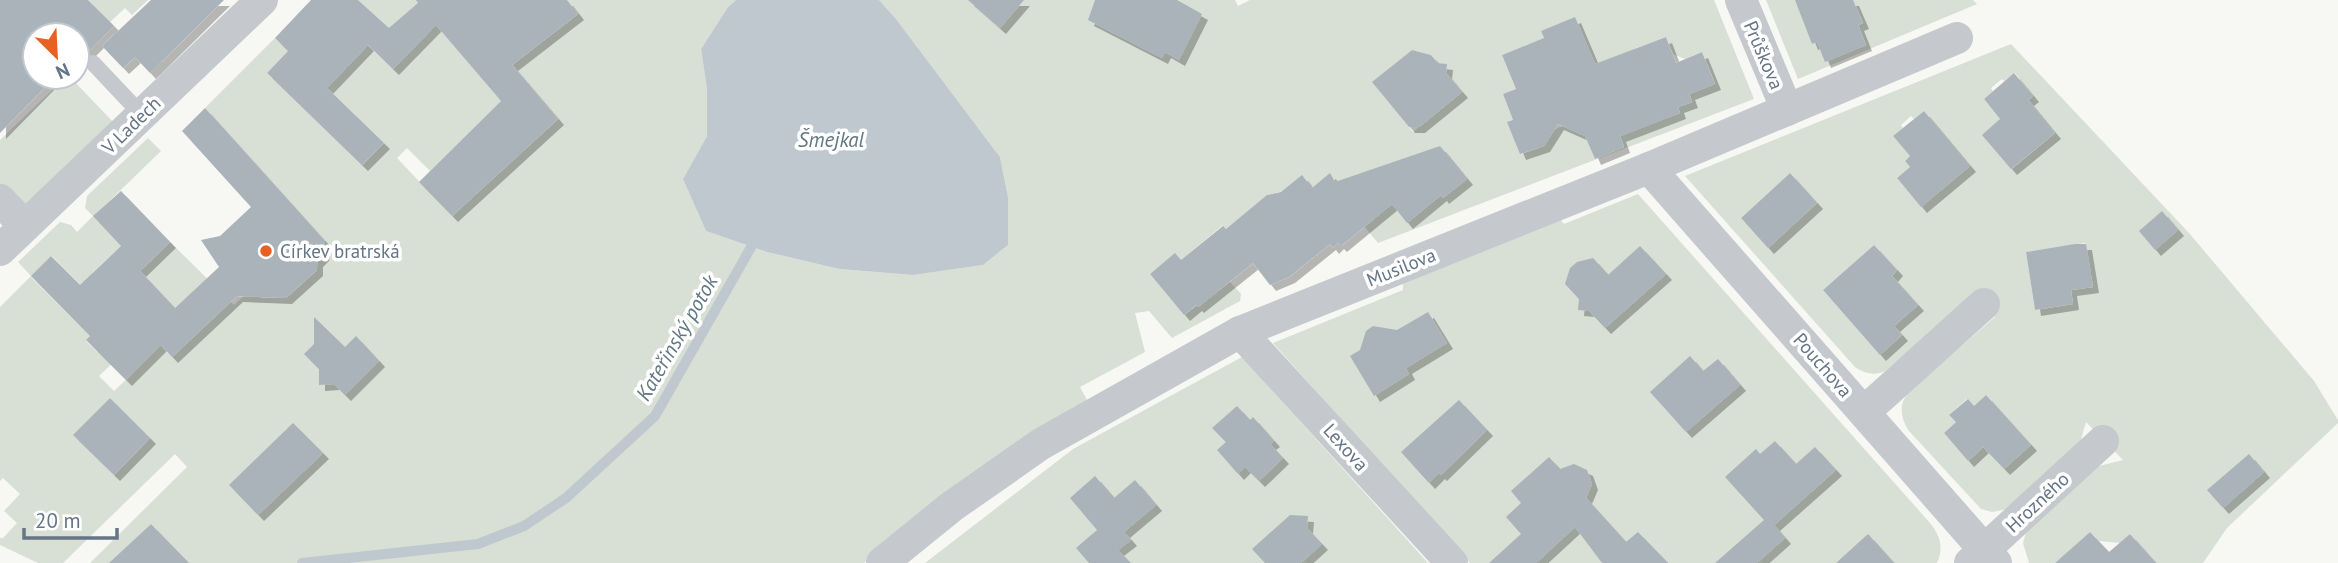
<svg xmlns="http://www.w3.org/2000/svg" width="2338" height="563" font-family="'PT Sans',sans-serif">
  <defs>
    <filter id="shadow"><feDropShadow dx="6" dy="6" stdDeviation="0" flood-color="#0004"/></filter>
  </defs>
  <rect width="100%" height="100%" fill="#f7f7f4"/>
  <g fill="#d8dfd5" fill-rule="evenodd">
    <path d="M88 0H148L132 15 125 8 110 22Z"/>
    <path d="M313 0H318L393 69 412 49 358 0H422L418 3 501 101 430 171 407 148 397 158 452 216 558 119 512 65 578 14 567 0H736L728 7 701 49 707 89V136L683 179 706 231 767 252 839 269 913 275 983 265 1008 245V197L1000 157 896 19 879 0H1235L1238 6 1250 0H1714L1754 99 1378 243 1333 189 1321 199 1302 176 1283 191 1267 195 1242 219 1240 218 1226 229 1222 226 1181 260 1175 254 1150 274 1184 315 1230 282 1241 294 1240 301 1172 338 1149 311 1135 313 1145 352 1080 387 1088 402 937 501 864 563H189L151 524 113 560 115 563H90L187 467 175 454 63 563H38L0 545V538H3L17 523 4 511 20 494 3 478 0 481V307L31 276 18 262 60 222 71 225 77 232 93 216 85 208 87 196 148 138 161 151 94 216 121 246 92 273 172 357 221 311 198 287 175 308 140 271 170 242 234 305 249 291 255 297 286 298 317 270 321 245 325 241 205 108 275 38 288 51 267 73 363 165 384 143 327 88 348 65 297 15ZM1575 18 1615 116 1613 118 1624 147 1595 159 1580 123C1561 126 1546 128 1539 148L1521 154 1508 123 1513 120 1503 94 1516 89 1502 55 1529 44 1549 50 1541 31ZM1666 37 1673 54 1685 59 1702 52 1715 83 1689 94 1692 102 1678 107 1680 113 1634 49ZM1412 50 1431 55 1438 63H1442L1446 69V73L1461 92 1413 132 1373 82ZM51 256H52L146 351 112 338 97 352 86 341 90 336 31 277ZM119 357 133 373 114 391 99 376ZM110 398 150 438 114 475 74 435Z"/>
    <path d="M1766 0H1795L1817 42 1866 45 1858 25 1863 23 1855 4 1846 0H1973L1977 4 1798 79Z"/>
    <path d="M2011 44 2189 233 2314 381 2338 420V423L2227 528 2203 563H2156L2130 534 2120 543 2099 541 2090 532 2058 561 2059 563H2029L2023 543 2026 532 2099 466 2123 460 2086 422 2079 446 2007 509 1992 512 1981 509 1909 431C1900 417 1898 404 1910 391L1995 317 1976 294 1885 371C1875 376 1865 374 1855 367L1685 176ZM2015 73 2033 96 2028 100 2055 133 2012 169 1988 141 2000 119 1984 99 1993 91 1991 88 2002 79 2004 81ZM1924 111 1942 133 1921 206 1897 178 1910 167 1905 161 1910 156 1893 136 1903 128 1901 125 1911 116 1914 119ZM1790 173 1817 203 1768 247 1741 218ZM2085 243 2093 287 2071 290 2073 304 2035 310 2026 252ZM1874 245 1897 270 1892 276 1918 305 1894 326 1902 335 1880 354 1823 290ZM1986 395 2030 445 2004 469 1983 447 1968 461 1944 433 1956 422 1949 415 1967 399 1974 406Z"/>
    <path d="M66 77H70L115 124 23 211 0 186V140Z"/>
    <path d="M1638 194 1930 523C1940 535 1944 548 1937 563H1470L1273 343 1403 290V275L1555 213 1564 224Z"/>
    <path d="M1242 357 1428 563H925L1073 449Z"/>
  </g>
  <path fill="#bfc8ce" d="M736 0H879L896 19 1000 157 1008 197V245L983 265 913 275 839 269 767 252 706 231 683 179 707 136V89L701 49 728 7Z"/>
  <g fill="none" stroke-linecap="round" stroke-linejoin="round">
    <path stroke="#bfc8ce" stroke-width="10" d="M302 563 478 544 524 526 566 498 655 416 758 235"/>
  </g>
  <g fill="#abb3ba" filter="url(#shadow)">
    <path d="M0 0H88L114 26 77 63V35H35V77H55L0 133Z"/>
    <path d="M151 0H224L150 73 135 57 123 68 102 46Z"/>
    <path d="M311 0H358L389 28 418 3 416 0H567L578 14 512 65 558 119 452 216 419 182 501 101 436 25 393 69 368 45 327 88 384 143 362 165 267 73 288 51 275 38Z"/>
    <path d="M968 0H1024L1000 28Z"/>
    <path d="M1095 0H1177L1202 14 1179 60 1165 52 1162 58 1088 20Z"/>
    <path d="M1795 0H1853L1863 23 1858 25 1866 45 1825 62 1817 42 1812 44Z"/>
    <path d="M1575 17 1595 64 1666 37 1676 63 1702 52 1715 84 1689 94 1692 102 1678 107 1680 113 1620 136 1624 147 1595 159 1585 136 1558 124 1544 146 1520 154 1507 122 1513 120 1503 94 1516 89 1502 55 1544 38 1541 31Z"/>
    <path d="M1412 50 1431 55 1438 63 1447 64 1446 73 1462 92 1419 127H1409L1372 82Z"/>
    <path d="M2014 73 2033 96 2028 100 2055 133 2011 169 1982 135 2000 119 1984 99Z"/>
    <path d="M205 108 325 241 323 255 317 261V270L286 298 237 296 172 357 161 345 126 380 86 340 90 336 31 276 51 256 80 285 121 246 93 216 121 191 170 242 140 271 175 308 219 267 201 240 220 236 251 207 182 131Z"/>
    <path d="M1924 111 1970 166 1921 207 1897 178 1910 167 1905 161 1910 156 1893 136Z"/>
    <path d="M1440 146 1467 179 1443 198 1441 195 1407 223 1392 204 1341 246 1338 243 1333 248 1330 244 1289 277 1270 285 1253 263 1198 307 1196 305 1184 315 1150 274 1175 253 1181 260 1223 226 1226 229 1267 195 1281 192 1302 175 1312 188 1330 173 1335 182Z"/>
    <path d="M1790 173 1817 203 1768 248 1741 218Z"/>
    <path d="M2162 211 2178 230 2155 250 2139 231Z"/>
    <path d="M2075 244H2086L2093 287 2071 290 2073 304 2035 310 2026 252Z"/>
    <path d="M1874 245 1897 270 1892 276 1918 305 1894 326 1902 335 1880 355 1823 290Z"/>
    <path d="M1640 246 1666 274 1605 328 1589 311 1578 310 1579 299 1565 284 1570 268 1577 262 1593 258 1608 275Z"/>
    <path d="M1428 312 1447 343 1406 368 1409 374 1374 396 1350 356 1360 350 1366 331 1373 326 1397 330Z"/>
    <path d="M314 317 345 347 356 336 379 361 345 395 334 384 319 385V369L304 354 314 344Z"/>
    <path d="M1690 356 1703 371 1718 359 1740 385 1686 432 1650 392Z"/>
    <path d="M1986 395 2031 445 2004 469 1983 447 1968 461 1944 433 1956 422 1949 415 1968 399 1974 406Z"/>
    <path d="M110 398 150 438 114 475 73 435Z"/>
    <path d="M1459 400 1487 430 1441 475 1439 473 1429 483 1401 452Z"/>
    <path d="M1237 406 1250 420 1253 417 1274 441 1270 444 1283 458 1259 481 1245 467 1238 474 1217 450 1226 442 1212 428Z"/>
    <path d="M293 423 323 453 258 515 229 485Z"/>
    <path d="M1775 441 1796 464 1815 447 1836 470 1774 525 1785 538 1757 563H1715L1764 520 1725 477 1756 449 1760 454Z"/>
    <path d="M2249 454 2264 472 2223 508 2207 490Z"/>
    <path d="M1549 457 1560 469 1574 464 1587 470 1592 484 1586 498 1626 542 1638 532 1668 563H1602L1575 527 1536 563H1489L1521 534 1506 517 1521 503 1511 491Z"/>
    <path d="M1095 476 1114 498 1135 480 1156 505 1124 532 1131 540 1118 550 1131 563H1089L1076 548 1097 530 1070 498Z"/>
    <path d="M1290 515 1308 516 1307 528 1322 544 1301 563H1265L1252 549Z"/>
    <path d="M151 524 189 563H109Z"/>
    <path d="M2090 532 2109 552 2130 534 2156 563H2055Z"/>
    <path d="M1868 534 1894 563H1836Z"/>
  </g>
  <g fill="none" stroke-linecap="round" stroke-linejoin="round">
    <path stroke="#c5c8cc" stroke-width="16" d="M93 63 142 115"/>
    <g stroke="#c5c8cc" stroke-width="32">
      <path d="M1741 0 1787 110"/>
      <path d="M1649 168 1996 563"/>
      <path d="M0 200 25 226"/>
      <path d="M0 250 262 0"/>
      <path d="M1240 332 1452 563"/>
      <path d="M1864 412 1984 304"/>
      <path d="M882 563 951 507 1041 444 1240 332 1649 168 1957 38"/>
      <path d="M1970 563 2103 441"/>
    </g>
  </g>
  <circle fill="#e86123" stroke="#fff" stroke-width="2.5" cx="266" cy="251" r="7"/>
  <g text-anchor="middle" stroke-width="7" stroke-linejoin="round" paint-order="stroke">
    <g font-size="19" fill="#657586" stroke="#fff">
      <text transform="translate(1764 55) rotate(67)" y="7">Průškova</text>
      <text transform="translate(131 125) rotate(-44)" y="7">V Ladech</text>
      <text transform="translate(1401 267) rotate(-22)" y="7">Musilova</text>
      <text transform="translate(1823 365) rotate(49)" y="7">Pouchova</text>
      <text transform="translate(1346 447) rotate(48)" y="7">Lexova</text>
      <text transform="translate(2037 502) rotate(-43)" y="7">Hrozného</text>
    </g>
    <g font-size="19" fill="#657586" stroke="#fff" text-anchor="start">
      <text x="280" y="258">Církev bratrská</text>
    </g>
    <g font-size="21" font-style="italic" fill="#617782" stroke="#fff">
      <text x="831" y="147">Šmejkal</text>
      <text transform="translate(677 338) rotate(-60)" y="7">Kateřinský potok</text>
    </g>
  </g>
  <g transform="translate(56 56) rotate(156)"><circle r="33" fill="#ffffff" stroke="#c1c8cf" stroke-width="2"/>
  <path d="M0-5L12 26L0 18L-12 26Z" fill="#e86123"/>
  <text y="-10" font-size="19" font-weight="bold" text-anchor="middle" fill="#657586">N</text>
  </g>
  <path d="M24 528v10h93v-10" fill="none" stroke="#657586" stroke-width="3.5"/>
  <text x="35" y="528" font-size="21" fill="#657586" stroke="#ffffff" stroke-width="5" paint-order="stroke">20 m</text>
</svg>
